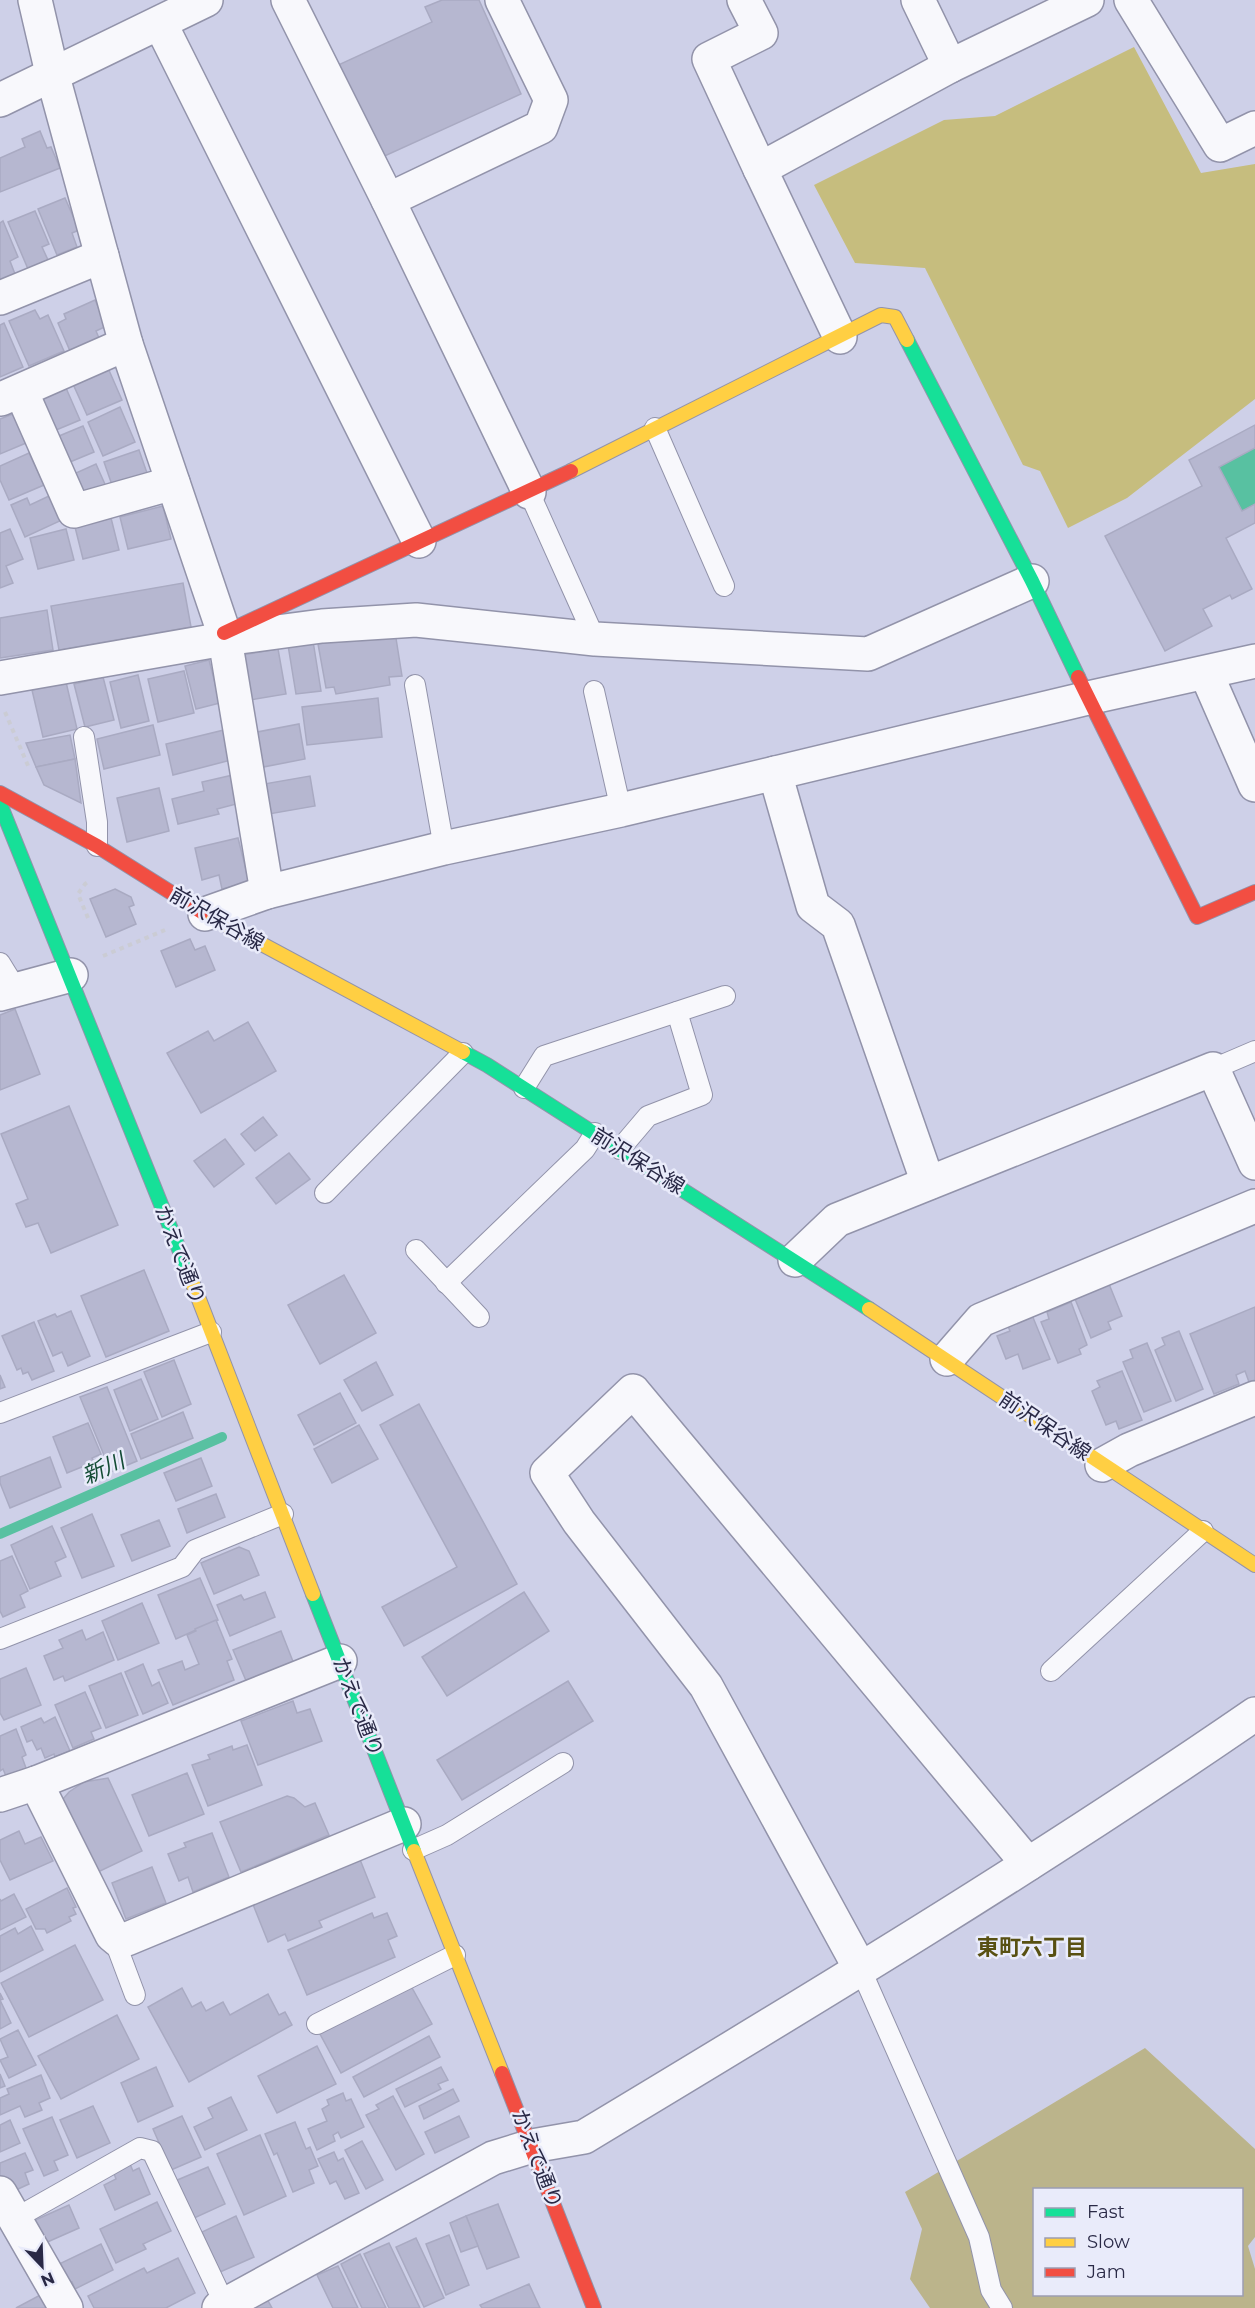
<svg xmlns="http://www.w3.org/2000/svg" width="1255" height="2308" font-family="Montserrat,'Noto Sans JP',sans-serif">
  <rect width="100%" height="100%" fill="#ced0e8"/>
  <path fill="#c6bd7e" d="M1134 47 1201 173 1255 164V399L1127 498 1068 528 1040 471 1023 465 925 268 855 263 814 185 944 120 995 116Z"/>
  <path fill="#bbb48b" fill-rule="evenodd" d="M1145 2048 1255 2149V2237L1248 2246 1255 2269V2308H930L910 2279 922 2229 905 2192ZM1034 2190H1242V2294H1034Z"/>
  <path fill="#58c1a1" d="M1255 448V504L1242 511 1219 467Z"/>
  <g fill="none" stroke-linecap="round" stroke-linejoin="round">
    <path stroke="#58c1a1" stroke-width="10" d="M0 1534 222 1437"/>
  </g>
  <g fill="#b6b7d0" stroke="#a9aac2" stroke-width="1.5">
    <path d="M442 0H479L521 94 378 159 336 66 432 22 425 7Z"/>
    <path d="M40 131 47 148 51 147 60 168 0 192V158L25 147 22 139Z"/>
    <path d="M65 198 79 230 72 233 77 247 57 255 38 209Z"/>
    <path d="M35 211 49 244 42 247 48 260 28 269 8 222Z"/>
    <path d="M3 221 18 257 10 261 15 274 0 280V223Z"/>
    <path d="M95 300 107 326 96 331 99 338 70 351 58 323 66 319 64 314Z"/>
    <path d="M35 310 40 319 48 315 64 351 29 366 9 321Z"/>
    <path d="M4 323 23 367 0 377V325Z"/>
    <path d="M108 368 122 400 87 415 73 384Z"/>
    <path d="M66 388 80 420 49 433 35 402Z"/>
    <path d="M120 407 135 442 103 456 88 422Z"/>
    <path d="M13 414 26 443 0 454V419Z"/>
    <path d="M1255 425V448L1219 467 1242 511 1255 504V523L1226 538 1252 589 1232 599 1230 595 1203 609 1212 626 1165 651 1105 536 1202 486 1189 460Z"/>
    <path d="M83 426 94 452 58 467 47 441Z"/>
    <path d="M139 450 147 473 112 485 104 462Z"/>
    <path d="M29 453 44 485 9 500 0 480V466Z"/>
    <path d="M96 464 108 491 79 503 67 477Z"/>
    <path d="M51 495 62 520 25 537 11 505 27 498 30 505Z"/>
    <path d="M163 506 171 539 128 549 120 517Z"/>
    <path d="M111 518 119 550 83 559 75 527Z"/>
    <path d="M10 529 23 559 6 566 13 583 0 588V533Z"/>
    <path d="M66 529 74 560 38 569 30 538Z"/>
    <path d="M183 583 191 627 59 650 51 606Z"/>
    <path d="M47 610 53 650 0 658V618Z"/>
    <path d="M395 632 402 676 389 677 390 685 336 694 334 687 326 688 318 644Z"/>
    <path d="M313 641 321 691 296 694 288 645Z"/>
    <path d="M278 649 286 694 244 701 236 656Z"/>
    <path d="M209 660 220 703 196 709 185 666Z"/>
    <path d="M184 671 194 713 158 722 148 679Z"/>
    <path d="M138 675 149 721 121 728 110 682Z"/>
    <path d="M103 677 114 720 85 727 74 684Z"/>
    <path d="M66 682 77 729 43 737 32 690Z"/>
    <path d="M378 698 382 737 307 745 302 707Z"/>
    <path d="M299 724 305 759 258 768 252 733Z"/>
    <path d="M153 725 160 755 104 769 97 739Z"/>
    <path d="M224 730 231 760 173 775 166 744Z"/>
    <path d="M70 735 75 759 36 767 26 743Z"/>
    <path d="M75 759 81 803 44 785 36 767Z"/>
    <path d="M233 775 240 803 217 809 219 814 178 824 172 799 204 791 202 782Z"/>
    <path d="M310 776 315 806 269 814 264 784Z"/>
    <path d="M159 788 169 831 127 842 117 798Z"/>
    <path d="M238 838 249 882 222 889 219 875 202 880 195 848Z"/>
    <path d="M115 889 131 897 134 905 129 907 136 924 106 937 90 899Z"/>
    <path d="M190 939 195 950 205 946 215 970 176 987 161 951Z"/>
    <path d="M15 1009 40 1074 0 1090V1015Z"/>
    <path d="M248 1022 276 1071 201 1113 167 1053 208 1031 214 1041Z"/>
    <path d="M69 1106 118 1225 51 1253 38 1223 26 1227 16 1204 28 1199 1 1134Z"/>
    <path d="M263 1117 277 1135 255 1151 241 1134Z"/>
    <path d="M225 1139 244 1164 214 1187 194 1161Z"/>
    <path d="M289 1153 310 1179 276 1204 256 1178Z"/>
    <path d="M144 1270 169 1331 106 1357 81 1296Z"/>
    <path d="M344 1275 376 1333 320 1364 288 1305Z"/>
    <path d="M1109 1284 1122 1316 1108 1322 1111 1329 1091 1338 1075 1299Z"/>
    <path d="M1071 1302 1087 1345 1079 1349 1081 1354 1058 1363 1041 1322 1049 1319 1047 1312Z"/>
    <path d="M1255 1307V1380L1249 1382 1245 1371 1236 1375 1239 1384 1214 1394 1190 1334Z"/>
    <path d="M71 1311 90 1356 68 1366 62 1352 53 1356 38 1321 55 1314 57 1317Z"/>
    <path d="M1032 1315 1050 1359 1023 1369 1018 1354 1006 1359 997 1336 1010 1331 1007 1324Z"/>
    <path d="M34 1322 54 1371 32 1380 28 1372 23 1374 21 1368 17 1370 2 1336Z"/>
    <path d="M1179 1331 1203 1389 1176 1401 1155 1350 1165 1345 1162 1338Z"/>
    <path d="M1147 1343 1171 1401 1144 1412 1123 1362 1133 1358 1130 1350Z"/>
    <path d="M174 1360 191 1404 162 1417 144 1372Z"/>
    <path d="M376 1362 393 1395 362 1411 344 1380Z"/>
    <path d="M1122 1371 1142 1420 1119 1429 1116 1421 1106 1425 1092 1391 1100 1387 1097 1381Z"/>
    <path d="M0 1375 5 1387 0 1389Z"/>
    <path d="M141 1379 158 1419 130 1431 114 1390Z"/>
    <path d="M107 1387 137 1461 111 1472 80 1397Z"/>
    <path d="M340 1393 356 1423 314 1445 298 1415Z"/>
    <path d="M419 1404 517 1584 404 1646 382 1607 457 1567 380 1425Z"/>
    <path d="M183 1412 193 1438 141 1459 131 1434Z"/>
    <path d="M88 1423 101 1454 92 1458 94 1462 67 1473 53 1437Z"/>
    <path d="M359 1425 378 1459 332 1483 314 1449Z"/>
    <path d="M50 1457 61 1487 10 1508 0 1483V1477Z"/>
    <path d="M201 1458 212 1486 176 1501 164 1473Z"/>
    <path d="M216 1494 225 1517 187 1533 178 1509Z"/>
    <path d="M92 1514 114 1566 82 1578 61 1528Z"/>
    <path d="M159 1520 170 1546 132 1561 121 1535Z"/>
    <path d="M52 1526 66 1557 55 1562 61 1576 30 1589 11 1545Z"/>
    <path d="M239 1547 249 1551 259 1575 214 1594 201 1563Z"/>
    <path d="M12 1556 28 1591 20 1595 25 1607 3 1617 0 1611V1561Z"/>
    <path d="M200 1578 218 1620 176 1639 158 1595Z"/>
    <path d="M265 1592 275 1617 230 1636 217 1605 241 1595 244 1600Z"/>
    <path d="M524 1592 549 1631 447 1696 422 1657Z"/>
    <path d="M142 1603 159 1643 118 1660 102 1621Z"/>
    <path d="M216 1620 232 1659 227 1661 234 1680 173 1705 158 1670 182 1661 185 1670 199 1664 187 1635 196 1631 195 1629Z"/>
    <path d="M82 1630 86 1640 103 1632 114 1660 65 1681 63 1676 54 1680 44 1656 63 1648 59 1640Z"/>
    <path d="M281 1631 294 1664 247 1683 233 1650Z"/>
    <path d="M143 1664 152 1686 159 1682 168 1703 143 1714 125 1672Z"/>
    <path d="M26 1668 41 1705 4 1720 0 1713V1679Z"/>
    <path d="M121 1673 138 1715 106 1728 89 1686Z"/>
    <path d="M568 1681 593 1721 462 1800 437 1760Z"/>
    <path d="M85 1692 101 1728 91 1732 94 1739 73 1748 55 1705Z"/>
    <path d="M293 1701 297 1713 310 1709 322 1741 258 1765 241 1721Z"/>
    <path d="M55 1717 70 1751 55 1757 54 1754 45 1758 41 1748 37 1750 32 1740 27 1742 21 1727 41 1718 44 1723Z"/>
    <path d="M16 1729 26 1755 22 1757 26 1768 6 1776 3 1769 0 1771V1736Z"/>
    <path d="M247 1745 262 1785 208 1806 192 1765 210 1759 208 1755 232 1746 233 1750Z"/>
    <path d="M187 1773 204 1814 149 1836 132 1795Z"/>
    <path d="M108 1778 142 1851 98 1872 63 1799 69 1792 84 1782Z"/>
    <path d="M287 1796 294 1798 305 1807 315 1803 329 1835 241 1872 220 1822Z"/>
    <path d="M19 1831 25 1844 41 1837 53 1861 10 1880 0 1860V1840Z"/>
    <path d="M212 1833 229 1877 193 1892 188 1877 179 1881 168 1854 186 1847 184 1843Z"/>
    <path d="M359 1857 375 1897 319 1921 322 1927 288 1941 285 1934 268 1942 252 1902Z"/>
    <path d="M152 1867 166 1903 126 1919 112 1883Z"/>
    <path d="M67 1888 76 1907 73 1908 76 1914 69 1917 71 1921 47 1933 45 1929H36L26 1909Z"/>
    <path d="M14 1894 26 1917 0 1930V1899L1 1901Z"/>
    <path d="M372 1913 374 1918 387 1913 397 1936 388 1940 395 1957 307 1995 288 1950Z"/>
    <path d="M31 1926 43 1950 0 1972V1936L15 1928 18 1934Z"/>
    <path d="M75 1945 103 2000 29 2037 1 1983Z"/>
    <path d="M411 1986 432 2024 341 2073 320 2034Z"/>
    <path d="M182 1988 192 2007 201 2002 206 2011 223 2002 230 2015 268 1994 279 2015 285 2012 292 2025 189 2082 148 2007Z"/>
    <path d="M0 1993 3 1999 0 2000 11 2023 0 2029Z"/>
    <path d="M117 2015 139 2059 61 2099 38 2056Z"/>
    <path d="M18 2030 36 2065 9 2078 0 2060 8 2057 0 2039Z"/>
    <path d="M429 2036 440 2057 364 2097 353 2077Z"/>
    <path d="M317 2046 336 2084 277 2113 258 2076Z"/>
    <path d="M156 2067 173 2106 138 2122 121 2083Z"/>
    <path d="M441 2067 448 2080 438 2084 441 2089 405 2107 396 2089Z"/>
    <path d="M0 2074 5 2086 0 2088Z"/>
    <path d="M41 2075 50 2098 39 2103 42 2110 25 2117 20 2106 0 2115V2098L9 2094 7 2089Z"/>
    <path d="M453 2089 459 2101 424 2119 419 2106Z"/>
    <path d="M343 2093 346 2101 351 2099 364 2127 341 2138 338 2132 333 2135 335 2141 317 2150 308 2129 327 2121 322 2109 329 2105 327 2100Z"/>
    <path d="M393 2096 424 2154 396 2170 366 2115 379 2109 376 2105Z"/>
    <path d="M231 2097 247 2130 205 2150 194 2127 213 2118 208 2108Z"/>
    <path d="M93 2106 110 2143 77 2158 60 2120Z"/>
    <path d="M182 2116 201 2157 171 2170 153 2129Z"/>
    <path d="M459 2116 469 2137 435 2153 425 2132Z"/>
    <path d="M52 2117 68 2155 54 2161 58 2170 44 2176 23 2129Z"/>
    <path d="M10 2120 20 2143 0 2152V2125Z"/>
    <path d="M295 2122 306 2149 310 2147 318 2166 309 2170 314 2183 293 2192 277 2153 274 2155 265 2134Z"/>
    <path d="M260 2135 286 2196 244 2215 217 2154Z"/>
    <path d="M362 2141 383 2180 366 2189 345 2150Z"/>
    <path d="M334 2152 338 2161 343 2158 359 2193 345 2199 336 2181 330 2184 318 2159Z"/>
    <path d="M25 2153 33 2170 25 2173 29 2184 5 2195 0 2183V2163Z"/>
    <path d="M130 2164 133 2171 139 2168 150 2194 115 2210 104 2185 116 2179 113 2171Z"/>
    <path d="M208 2167 225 2204 192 2219 175 2181Z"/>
    <path d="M157 2202 171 2231 143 2244 146 2249 116 2263 100 2229Z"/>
    <path d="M498 2204 519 2257 487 2269 466 2216Z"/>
    <path d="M69 2205 79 2228 43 2244 33 2221Z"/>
    <path d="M236 2216 254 2257 220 2272 202 2232Z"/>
    <path d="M466 2216 478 2246 461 2252 450 2223Z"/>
    <path d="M449 2235 469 2285 446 2295 426 2244Z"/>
    <path d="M416 2238 444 2298 424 2307 396 2247Z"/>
    <path d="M389 2243 420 2308H389L364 2254Z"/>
    <path d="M101 2244 113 2270 75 2289 72 2282 66 2284 57 2265Z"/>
    <path d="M360 2254 386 2308H362L341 2264Z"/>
    <path d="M178 2258 195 2293 166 2308H94L88 2296 144 2268 147 2273Z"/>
    <path d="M338 2266 358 2308H333L317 2275Z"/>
    <path d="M529 2284 540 2308H482L480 2305Z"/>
    <path d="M44 2293 52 2308H16Z"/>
    <path d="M266 2297 272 2308H245Z"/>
  </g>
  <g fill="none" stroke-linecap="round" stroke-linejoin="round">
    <defs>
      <g id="lane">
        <path d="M655 428 724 586"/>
        <path d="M529 492 595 639"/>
        <path d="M415 685 444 848"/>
        <path d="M594 691 621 810"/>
        <path d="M84 737 97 822V846"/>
        <path d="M0 963 16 989"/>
        <path d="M1213 1069 1255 1051"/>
        <path d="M524 1088 544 1056 725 996"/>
        <path d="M620 1149 648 1116 702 1095 677 1012"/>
        <path d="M325 1193 463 1053"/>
        <path d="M416 1250 479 1317"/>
        <path d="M446 1283 585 1149 595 1133"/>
        <path d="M0 1413 211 1332"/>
        <path d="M0 1639 182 1567 195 1550 283 1514"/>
        <path d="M1051 1671 1203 1531"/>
        <path d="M413 1850 447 1835 563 1763"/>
        <path d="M118 1940 117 1947 135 1995"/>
        <path d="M861 1970 979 2237 991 2290 1002 2308"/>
        <path d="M317 2024 455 1955"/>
        <path d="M16 2218 140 2148 152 2151 225 2305"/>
      </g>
      <g id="street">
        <path d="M35 0 52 73 126 344 224 633 267 892"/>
        <path d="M288 0 388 200 529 492"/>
        <path d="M744 0 761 33 709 59 760 169"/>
        <path d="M918 0 950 66"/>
        <path d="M1131 0 1220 145 1255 128"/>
        <path d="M160 23 419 541"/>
        <path d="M0 100 206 0"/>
        <path d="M388 200 541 127 551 100 502 0"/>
        <path d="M0 298 102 256"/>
        <path d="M840 337 760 169 950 66 1087 0"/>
        <path d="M21 391 74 511 173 483"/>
        <path d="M1 399 126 344"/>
        <path d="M1206 673 1255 785"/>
        <path d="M0 678 224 639 322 626 416 620 595 639 868 654 1032 581"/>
        <path d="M775 773 813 906 838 925 928 1183"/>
        <path d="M205 914 267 892 444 848 621 810 1088 698 1255 661"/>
        <path d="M0 994 71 975"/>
        <path d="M795 1260 837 1220 1213 1069 1255 1163"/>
        <path d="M947 1359 981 1320 1255 1206"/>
        <path d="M1102 1465 1129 1450 1255 1398"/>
        <path d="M36 1783 112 1935 118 1940 127 1939 404 1824"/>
        <path d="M0 1795 36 1783 340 1661"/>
        <path d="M861 1970 706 1686 579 1522 547 1473 633 1391 1028 1864"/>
        <path d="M0 2193 66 2308"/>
        <path d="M219 2308 493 2158 532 2146 584 2137C810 2001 1037 1864 1255 1714"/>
      </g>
      <g id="fast">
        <path d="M907 340 1032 581 1078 677"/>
        <path d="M0 804 193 1284"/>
        <path d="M463 1052 487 1065 869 1309"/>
        <path d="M313 1594 414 1851"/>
      </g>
      <g id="slow">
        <path d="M571 471 881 315 895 317 907 340"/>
        <path d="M202 912 463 1052"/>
        <path d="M193 1284 313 1594"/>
        <path d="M869 1309 1255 1565"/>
        <path d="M414 1851 502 2073"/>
      </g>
      <g id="jam">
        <path d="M224 633 571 471"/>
        <path d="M1078 677 1197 917 1255 892"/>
        <path d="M0 793 97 846 202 912"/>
        <path d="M502 2073 594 2308"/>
      </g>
    </defs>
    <use href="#lane" stroke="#9293aa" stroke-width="22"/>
    <use href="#street" stroke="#9293aa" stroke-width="36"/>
    <use href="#fast" stroke="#9293aa" stroke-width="16"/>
    <use href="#slow" stroke="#9293aa" stroke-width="16"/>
    <use href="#jam" stroke="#9293aa" stroke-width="16"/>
    <g stroke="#cbccd4" stroke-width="4" stroke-dasharray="4.5 4.5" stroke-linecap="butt">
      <path d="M5 712 29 768"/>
      <path d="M88 918 78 894 85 884 89 881"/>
      <path d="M103 956 165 930"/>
    </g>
    <use href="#lane" stroke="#f8f8fc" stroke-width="20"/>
    <use href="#street" stroke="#f8f8fc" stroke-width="33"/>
    <use href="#fast" stroke="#16e098" stroke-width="14"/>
    <use href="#slow" stroke="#ffcf43" stroke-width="14"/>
    <use href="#jam" stroke="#f24e42" stroke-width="14"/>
  </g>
  <g text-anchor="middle" stroke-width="5" stroke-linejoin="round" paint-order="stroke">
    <g font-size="21" fill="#292946" stroke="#e9ebfa">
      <text transform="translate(217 919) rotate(30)" y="7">前沢保谷線</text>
      <text transform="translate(638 1161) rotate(32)" y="7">前沢保谷線</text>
      <text transform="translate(180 1255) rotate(69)" y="7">かえで通り</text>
      <text transform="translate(1045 1426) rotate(34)" y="7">前沢保谷線</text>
      <text transform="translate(358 1707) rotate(69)" y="7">かえで通り</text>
      <text transform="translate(537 2159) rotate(69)" y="7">かえで通り</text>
    </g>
    <g font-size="22" font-style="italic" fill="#144c35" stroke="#e9ebfa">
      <text transform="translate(103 1468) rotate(-24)" y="8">新川</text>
    </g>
    <g font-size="22" font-weight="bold" fill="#585012" stroke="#e9ebfa">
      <text x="1032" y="1955">東町六丁目</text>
    </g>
  </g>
  <rect x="1033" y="2188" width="210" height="108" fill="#e9ebfa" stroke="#9c9db2" stroke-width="1.5"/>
  <rect x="1045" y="2208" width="30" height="9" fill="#16e098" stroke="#9c9db2" stroke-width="1.5"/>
  <text x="1087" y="2218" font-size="18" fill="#292946">Fast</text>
  <rect x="1045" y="2238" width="30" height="9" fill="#ffcf43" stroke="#9c9db2" stroke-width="1.5"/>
  <text x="1087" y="2248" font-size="18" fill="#292946">Slow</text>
  <rect x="1045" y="2268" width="30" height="9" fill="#f24e42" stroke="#9c9db2" stroke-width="1.5"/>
  <text x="1087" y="2278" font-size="18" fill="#292946">Jam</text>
  <g transform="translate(42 2266) rotate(157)" stroke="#e9ebfa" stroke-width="4.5" paint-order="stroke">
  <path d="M0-4.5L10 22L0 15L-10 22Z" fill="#292946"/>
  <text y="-9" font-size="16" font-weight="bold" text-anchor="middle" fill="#292946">N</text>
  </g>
</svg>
